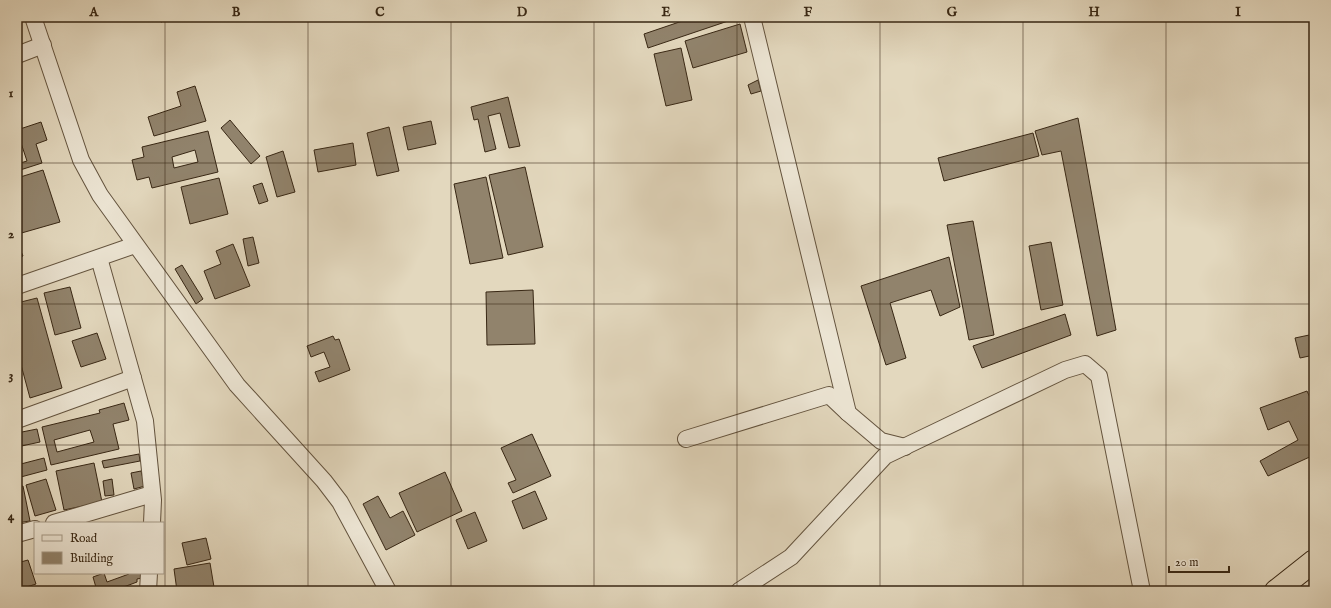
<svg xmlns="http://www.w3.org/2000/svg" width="1331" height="608" font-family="'IM FELL English',serif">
  <rect width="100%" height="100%" fill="#e3d8be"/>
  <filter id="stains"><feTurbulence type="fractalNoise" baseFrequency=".005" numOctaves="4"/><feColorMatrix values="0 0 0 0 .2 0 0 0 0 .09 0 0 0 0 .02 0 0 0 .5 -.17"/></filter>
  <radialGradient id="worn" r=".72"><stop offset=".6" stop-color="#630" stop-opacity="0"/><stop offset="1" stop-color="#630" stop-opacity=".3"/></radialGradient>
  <g fill="#91836c" stroke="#382714" fill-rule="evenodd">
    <path d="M159 17H175L161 22Z"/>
    <path d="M694 17H740L648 48 644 34Z"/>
    <path d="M740 24 747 52 693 68 685 41Z"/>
    <path d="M681 48 692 100 666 106 654 54Z"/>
    <path d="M758 80 761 91 751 94 748 85Z"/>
    <path d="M195 86 206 121 154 136 148 117 181 106 177 92Z"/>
    <path d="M508 97 520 146 509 148 500 113 488 116 496 149 485 152 478 119 474 120 471 107Z"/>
    <path d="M1078 118 1116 330 1097 336 1061 151 1042 155 1035 131Z"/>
    <path d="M230 120 260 156 251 164 221 128Z"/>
    <path d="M431 121 436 144 408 150 403 127Z"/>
    <path d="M41 122 47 140 36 144 42 163 17 171V164L27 161 20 140 17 141V130Z"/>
    <path d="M389 127 399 171 377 176 367 133Z"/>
    <path d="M208 131 218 172 152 188 149 177 137 180 132 160 144 157 142 147ZM195 150 198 162 174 168 172 157Z"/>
    <path d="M1033 133 1039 156 944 181 938 158Z"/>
    <path d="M353 143 356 165 318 172 314 150Z"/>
    <path d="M283 151 295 192 277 197 266 157Z"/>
    <path d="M525 167 543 247 508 255 489 175Z"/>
    <path d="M43 170 60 222 18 234 17 178Z"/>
    <path d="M486 177 503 258 470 264 454 184Z"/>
    <path d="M219 178 228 214 190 224 181 187Z"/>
    <path d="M262 183 268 201 259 204 253 186Z"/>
    <path d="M973 221 994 335 969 340 947 225Z"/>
    <path d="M253 237 259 263 248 266 243 239Z"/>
    <path d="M17 242 23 256 17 259Z"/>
    <path d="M1051 242 1063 305 1041 310 1029 246Z"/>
    <path d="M233 244 250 286 215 299 204 271 221 264 216 251Z"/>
    <path d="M949 257 960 307 940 316 931 290 890 303 906 358 886 365 861 286Z"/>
    <path d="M182 265 203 299 196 304 175 269Z"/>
    <path d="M70 287 81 328 55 335 44 293Z"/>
    <path d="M533 290 535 344 487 345 486 292Z"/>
    <path d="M37 298 62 388 30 398 17 350V303Z"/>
    <path d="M1065 314 1071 335 982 368 973 346Z"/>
    <path d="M97 333 106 359 81 367 72 341Z"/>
    <path d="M1314 334V355L1300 358 1295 338Z"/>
    <path d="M333 336 335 340 339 339 350 370 319 382 315 372 330 367 324 352 311 357 307 346Z"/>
    <path d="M1307 391 1314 406V455L1268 476 1260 461 1298 440 1289 421 1268 430 1260 408Z"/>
    <path d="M124 403 129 420 113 424 119 449 51 465 42 427 100 413 99 410ZM90 430 94 442 57 452 54 440Z"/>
    <path d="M37 429 40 442 17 447V433Z"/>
    <path d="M532 434 551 476 513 493 508 483 516 480 501 448Z"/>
    <path d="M139 454 140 461 104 468 102 461Z"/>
    <path d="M44 458 47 470 17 478V465Z"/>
    <path d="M94 463 102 502 64 510 56 471Z"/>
    <path d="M141 471 145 486 134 489 131 473Z"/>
    <path d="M445 472 462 511 417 532 399 493Z"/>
    <path d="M46 479 56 510 35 516 26 485Z"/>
    <path d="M112 479 114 495 105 496 103 481Z"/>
    <path d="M23 486 30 521 17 523V487Z"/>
    <path d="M535 491 547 519 523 529 512 501Z"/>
    <path d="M378 496 390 518 403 511 415 535 386 550 363 504Z"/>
    <path d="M475 512 487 541 468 549 456 520Z"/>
    <path d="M206 538 211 559 187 565 182 543Z"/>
    <path d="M28 560 36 584 17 590V563Z"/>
    <path d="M210 563 214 587 187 591H177L174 569Z"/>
    <path d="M104 573 107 582 129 574 128 573H141L142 578 137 579V582L113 591H97L93 577Z"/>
  </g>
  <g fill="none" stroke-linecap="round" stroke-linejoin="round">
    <defs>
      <g id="minor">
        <path d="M33 17 81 160 100 195 237 385 324 481 340 502 388 591"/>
        <path d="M752 17 848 413 881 441 905 447"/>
        <path d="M17 55 43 45"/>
        <path d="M99 258 145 421 153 500 152 523"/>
        <path d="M17 286 135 245"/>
        <path d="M17 420 133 378"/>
        <path d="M686 439 829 395 848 413"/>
        <path d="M54 523 152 494"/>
        <path d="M17 534 35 529"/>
        <path d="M148 591 149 573"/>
        <path d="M739 591 791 557 885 456 1065 370 1085 364 1099 376 1142 591"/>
      </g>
      <path id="trunk" d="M1276 591 1314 561"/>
    </defs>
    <use href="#minor" stroke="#63533e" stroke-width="18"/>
    <use href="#trunk" stroke="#382714" stroke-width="24"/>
    <use href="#minor" stroke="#ede6d5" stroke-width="16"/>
    <use href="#trunk" stroke="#e3d8be" stroke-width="22"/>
  </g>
  <path fill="none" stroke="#382714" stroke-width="1" stroke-opacity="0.55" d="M165 17V591M308 17V591M451 17V591M594 17V591M737 17V591M880 17V591M1023 17V591M1166 17V591M17 163H1314M17 304H1314M17 445H1314"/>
  <rect width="1331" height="608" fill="none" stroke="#e3d8be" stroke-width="44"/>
  <rect x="34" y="522" width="130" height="52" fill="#ede6d5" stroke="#a59a88"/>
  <rect x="42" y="535" width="20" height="6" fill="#ede6d5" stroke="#a59a88"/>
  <text x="70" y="542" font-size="12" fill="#382714">Road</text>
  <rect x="42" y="552" width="20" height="12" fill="#91836c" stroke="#a59a88"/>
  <text x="70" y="562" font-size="12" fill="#382714">Building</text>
  <path d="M1169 566v6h60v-6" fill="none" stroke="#382714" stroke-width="2"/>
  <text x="1175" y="566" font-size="12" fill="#382714" stroke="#ede6d5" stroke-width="3" paint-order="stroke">20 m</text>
  <rect x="22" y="22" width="1287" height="564" fill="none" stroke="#382714" stroke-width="1.5"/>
  <g font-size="13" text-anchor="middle" font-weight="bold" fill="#382714">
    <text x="94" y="16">A</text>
    <text x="236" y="16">B</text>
    <text x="380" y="16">C</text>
    <text x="522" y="16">D</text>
    <text x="666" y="16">E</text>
    <text x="808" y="16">F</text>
    <text x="952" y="16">G</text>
    <text x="1094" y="16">H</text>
    <text x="1238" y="16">I</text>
    <text x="11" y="97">1</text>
    <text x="11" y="238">2</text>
    <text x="11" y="379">3</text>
    <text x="11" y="520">4</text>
  </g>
  <rect width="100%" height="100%" filter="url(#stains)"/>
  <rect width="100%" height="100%" fill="url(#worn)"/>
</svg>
